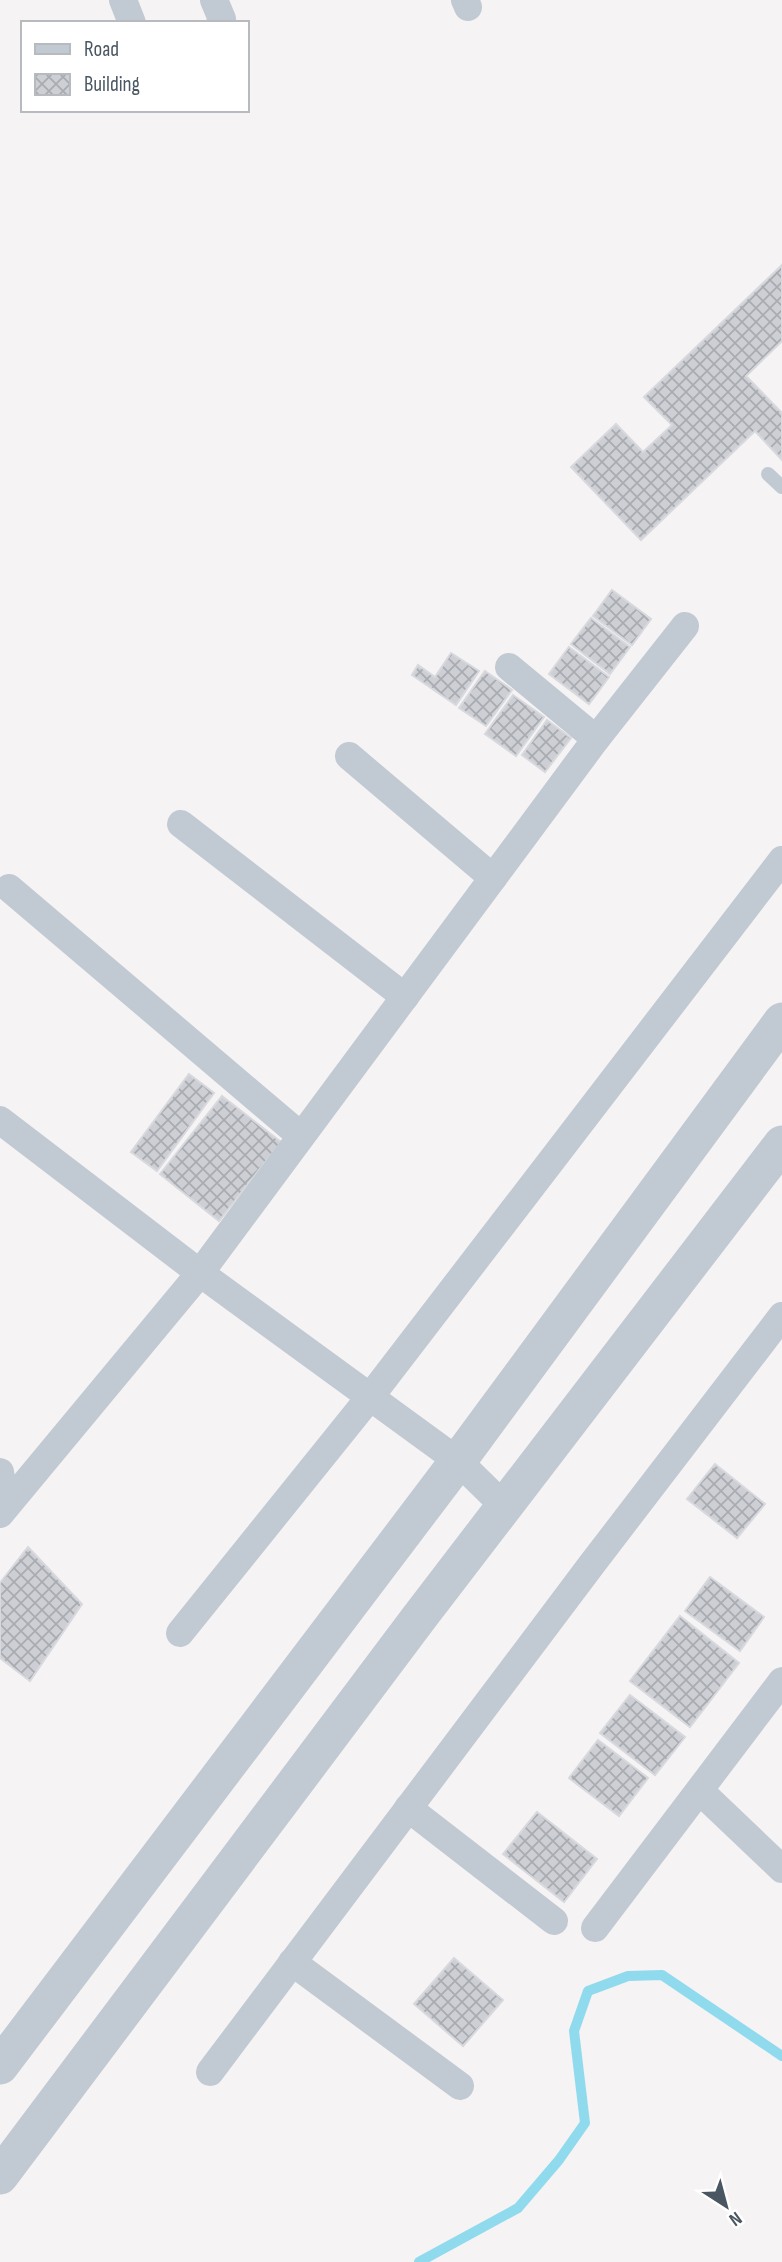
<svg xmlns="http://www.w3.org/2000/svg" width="782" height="2262" font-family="'Sofia Sans Condensed',sans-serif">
  <defs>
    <pattern id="building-cross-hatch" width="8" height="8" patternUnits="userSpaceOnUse" patternTransform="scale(1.75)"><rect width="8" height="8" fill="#cdcfd5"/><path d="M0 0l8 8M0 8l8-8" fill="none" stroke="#a8abb0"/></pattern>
  </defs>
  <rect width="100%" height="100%" fill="#f5f3f3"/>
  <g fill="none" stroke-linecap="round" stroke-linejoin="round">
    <path stroke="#90daee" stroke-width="10" d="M419 2262 518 2208 559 2160 585 2123 574 2031 588 1991 628 1976 662 1975 782 2056"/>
  </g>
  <g fill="url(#building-cross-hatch)" stroke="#d7d9de" stroke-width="2">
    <path d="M782 265V341L746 376 782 413V460L755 431 641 540 571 467 616 424 643 452 672 425 644 397Z"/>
    <path d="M612 590 651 619 632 645 593 616Z"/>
    <path d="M591 618 630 647 610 674 571 644Z"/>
    <path d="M569 647 609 677 589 704 549 674Z"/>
    <path d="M451 653 479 671 456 705 412 675 418 665 435 677Z"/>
    <path d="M485 671 512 690 486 726 459 708Z"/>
    <path d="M513 695 544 717 516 756 485 734Z"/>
    <path d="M547 720 571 738 545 772 522 755Z"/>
    <path d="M189 1074 214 1093 157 1171 131 1152Z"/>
    <path d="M222 1096 281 1142 219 1221 160 1174Z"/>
    <path d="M715 1464 765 1504 737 1538 687 1499Z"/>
    <path d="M28 1547 82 1604 30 1681 0 1658V1583Z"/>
    <path d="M710 1577 764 1617 740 1651 685 1611Z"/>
    <path d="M680 1616 739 1663 690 1727 630 1681Z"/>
    <path d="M630 1695 685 1737 655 1775 600 1733Z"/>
    <path d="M598 1740 648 1778 619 1816 569 1778Z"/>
    <path d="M537 1812 597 1859 564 1902 503 1854Z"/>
    <path d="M454 1958 503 2000 463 2046 414 2004Z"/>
  </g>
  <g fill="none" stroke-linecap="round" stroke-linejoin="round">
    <path stroke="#c1cad2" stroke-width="14" d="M768 474 782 487"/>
    <g stroke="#c1cad2" stroke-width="28">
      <path d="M123 0 132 23"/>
      <path d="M214 0 222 19 220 23"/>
      <path d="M465 0 468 7"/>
      <path d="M509 667 596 739"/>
      <path d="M349 756 493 878"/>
      <path d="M181 824 405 997"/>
      <path d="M9 888 301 1136"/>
      <path d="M0 1120 200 1273 458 1461 505 1507"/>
      <path d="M0 1472 6 1506"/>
      <path d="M0 1514 200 1273 596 739 685 626"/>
      <path d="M180 1633 370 1397 782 860"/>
      <path d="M700 1791 782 1869"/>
      <path d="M408 1808 554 1921"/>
      <path d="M595 1928 782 1681"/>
      <path d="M292 1962 460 2086"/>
      <path d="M210 2072 592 1564 782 1316"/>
    </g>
    <g stroke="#c1cad2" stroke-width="37">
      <path d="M0 2066 458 1461 782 1021"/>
      <path d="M0 2176 418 1619 782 1144"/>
    </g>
  </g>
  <rect x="21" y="21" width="228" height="91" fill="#ffffff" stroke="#b7bbc0" stroke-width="2"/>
  <rect x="35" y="44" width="35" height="10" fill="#c1cad2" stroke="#b7bbc0" stroke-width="2"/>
  <text x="84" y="56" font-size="21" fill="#4a5661">Road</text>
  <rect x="35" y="74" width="35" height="21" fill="url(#building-cross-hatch)" stroke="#b7bbc0" stroke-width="2"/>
  <text x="84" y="91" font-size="21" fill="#4a5661">Building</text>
  <g transform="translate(726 2206) rotate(144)" stroke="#ffffff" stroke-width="5" paint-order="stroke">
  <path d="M0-5L12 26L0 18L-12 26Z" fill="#4a5661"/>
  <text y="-10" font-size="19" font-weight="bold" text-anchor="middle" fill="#4a5661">N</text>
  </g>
</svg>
